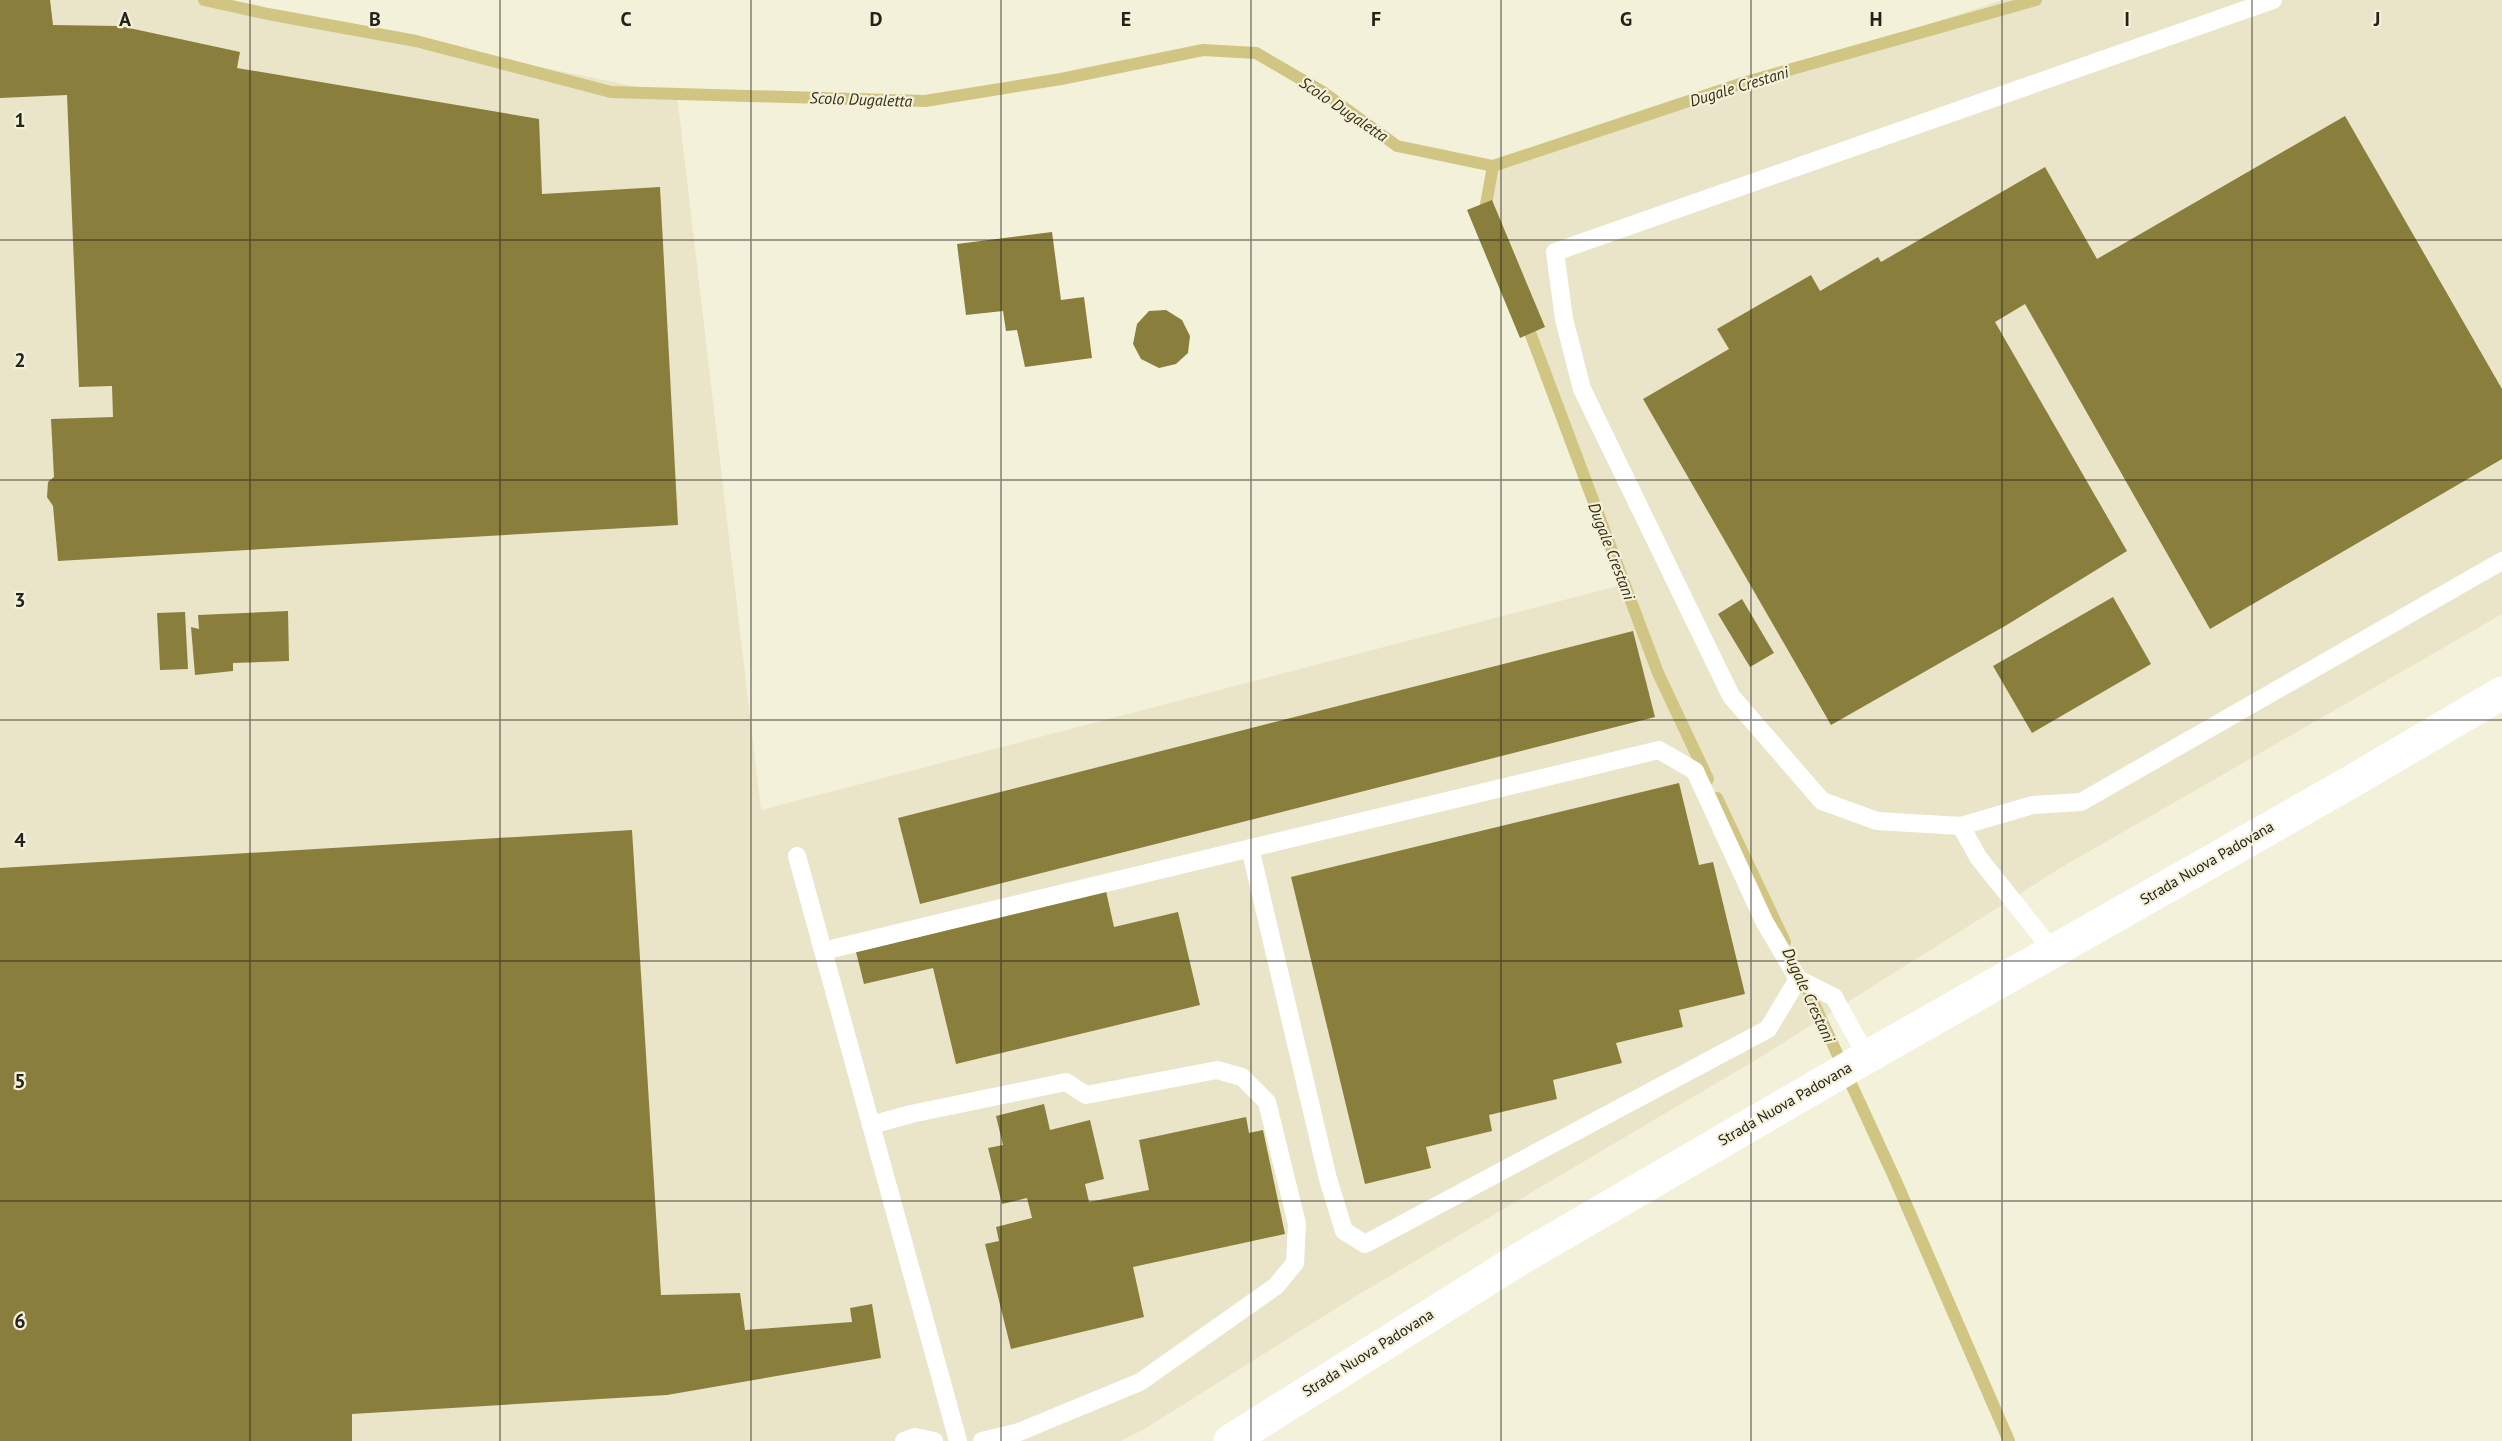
<svg xmlns="http://www.w3.org/2000/svg" width="2502" height="1441" font-family="'PT Sans',sans-serif">
  <rect width="100%" height="100%" fill="#f4f1db"/>
  <path fill="#eae5c8" d="M0 0H213L677 95 761 810 1625 584 1516 297 1486 204 1493 166 2003 0H2502V614L2062 867 1759 1058 1351 1299 1146 1428 1121 1441H0Z"/>
  <g fill="none" stroke-linecap="round" stroke-linejoin="round">
    <g stroke="#d1c583" stroke-width="12">
      <path d="M204 0 268 14 416 41 611 92 925 101 1061 79 1203 50 1256 53 1323 92 1397 146 1493 166"/>
      <path d="M1491 217 1486 204 1493 166 1743 83 2036 0"/>
      <path d="M1525 319 1658 673 1708 779"/>
      <path d="M1717 798 1785 942"/>
      <path d="M1804 982 1895 1179 2009 1441"/>
    </g>
  </g>
  <g fill="#8a7e3d">
    <path d="M0 0H50L53 25 120 26 240 52 237 68 539 119 542 194 660 187 678 525 58 561 53 506 47 497 48 482 54 477 51 419 113 417 112 386 79 387 67 95 0 98Z"/>
    <path d="M2345 116 2502 389V459L2210 629 2025 304 1995 322 2127 551 2005 626 1831 725 1643 399 1729 349 1717 329 1811 275 1820 291 1878 257 1881 262 2045 167 2097 259Z"/>
    <path d="M1492 200 1545 327 1520 338 1467 210Z"/>
    <path d="M1052 232 1061 300 1084 297 1092 358 1025 367 1017 330 1006 331 1003 311 966 315 957 244Z"/>
    <path d="M1166 310 1182 320 1190 336 1188 353 1176 364 1159 368 1141 359 1133 344 1137 324 1149 311Z"/>
    <path d="M2113 597 2151 664 2032 733 1993 666Z"/>
    <path d="M1742 599 1774 653 1750 667 1718 614Z"/>
    <path d="M288 611 289 661 233 663V671L195 675 191 627 199 629 198 615Z"/>
    <path d="M185 612 188 669 160 670 157 613Z"/>
    <path d="M1633 631 1655 717 920 904 898 818Z"/>
    <path d="M1679 783 1699 865 1713 862 1745 994 1679 1010 1683 1027 1616 1043 1622 1063 1553 1080 1557 1099 1489 1115 1492 1131 1426 1147 1431 1168 1365 1184 1291 877Z"/>
    <path d="M632 830 661 1295 740 1293 745 1330 852 1322 850 1308 872 1304 881 1358 667 1395 352 1414V1441H0V868Z"/>
    <path d="M1106 891 1114 927 1178 912 1200 1005 956 1064 933 968 864 984 856 952Z"/>
    <path d="M1044 1104 1050 1130 1090 1120 1104 1179 1085 1184 1089 1202 1149 1190 1139 1140 1246 1117 1249 1133 1263 1130 1285 1234 1133 1267 1144 1317 1011 1349 985 1244 999 1241 996 1227 1032 1218 1027 1198 1002 1204 988 1148 1003 1145 996 1116Z"/>
  </g>
  <g fill="none" stroke-linecap="round" stroke-linejoin="round">
    <g stroke="#fff" stroke-width="18">
      <path d="M2273 0 1555 252 1564 319 1582 389 1731 696 1822 801 1877 821 1961 826 2033 805 2081 802 2502 561"/>
      <path d="M1961 826 1978 857 2053 951"/>
      <path d="M1250 848 1328 1179 1344 1231 1365 1244 1768 1029 1798 979"/>
      <path d="M797 856 958 1441"/>
      <path d="M823 951 1659 750 1695 771 1764 921 1798 979 1834 997 1867 1057"/>
      <path d="M871 1125 911 1114 1066 1082 1086 1095 1217 1070 1242 1077 1267 1102 1297 1224 1295 1263 1276 1286 1140 1382 1019 1432 982 1441"/>
      <path d="M904 1441 915 1437 934 1441"/>
    </g>
    <path stroke="#fff" stroke-width="33" d="M1230 1441 1523 1257 1867 1057 2349 783 2502 693"/>
  </g>
  <path fill="none" stroke="#24231b" stroke-width="1.5" stroke-opacity="0.55" d="M250 0V1441M500 0V1441M751 0V1441M1001 0V1441M1251 0V1441M1501 0V1441M1751 0V1441M2002 0V1441M2252 0V1441M0 240H2502M0 480H2502M0 720H2502M0 961H2502M0 1201H2502"/>
  <g text-anchor="middle" stroke-width="4.5" stroke-linejoin="round" paint-order="stroke">
    <g font-size="15" fill="#24231b" stroke="#f4f1db">
      <text transform="translate(2207 863) rotate(-30)" y="5">Strada Nuova Padovana</text>
      <text transform="translate(1785 1104) rotate(-30)" y="5">Strada Nuova Padovana</text>
      <text transform="translate(1368 1353) rotate(-32)" y="5">Strada Nuova Padovana</text>
    </g>
    <g font-size="16" font-style="italic" fill="#352f11" stroke="#f4f1db">
      <text transform="translate(1739 86) rotate(-17)" y="6">Dugale Crestani</text>
      <text transform="translate(861 99) rotate(2)" y="6">Scolo Dugaletta</text>
      <text transform="translate(1344 109) rotate(34)" y="6">Scolo Dugaletta</text>
      <text transform="translate(1612 551) rotate(69)" y="6">Dugale Crestani</text>
      <text transform="translate(1809 995) rotate(65)" y="6">Dugale Crestani</text>
    </g>
  </g>
  <g font-size="20" text-anchor="middle" font-weight="bold" fill="#24231b" stroke="#f4f1db" stroke-width="4.5" stroke-linejoin="round" paint-order="stroke">
    <text x="125" y="26">A</text>
    <text x="375" y="26">B</text>
    <text x="626" y="26">C</text>
    <text x="876" y="26">D</text>
    <text x="1126" y="26">E</text>
    <text x="1376" y="26">F</text>
    <text x="1626" y="26">G</text>
    <text x="1876" y="26">H</text>
    <text x="2127" y="26">I</text>
    <text x="2377" y="26">J</text>
    <text x="20" y="127">1</text>
    <text x="20" y="367">2</text>
    <text x="20" y="607">3</text>
    <text x="20" y="847">4</text>
    <text x="20" y="1088">5</text>
    <text x="20" y="1328">6</text>
  </g>
</svg>
